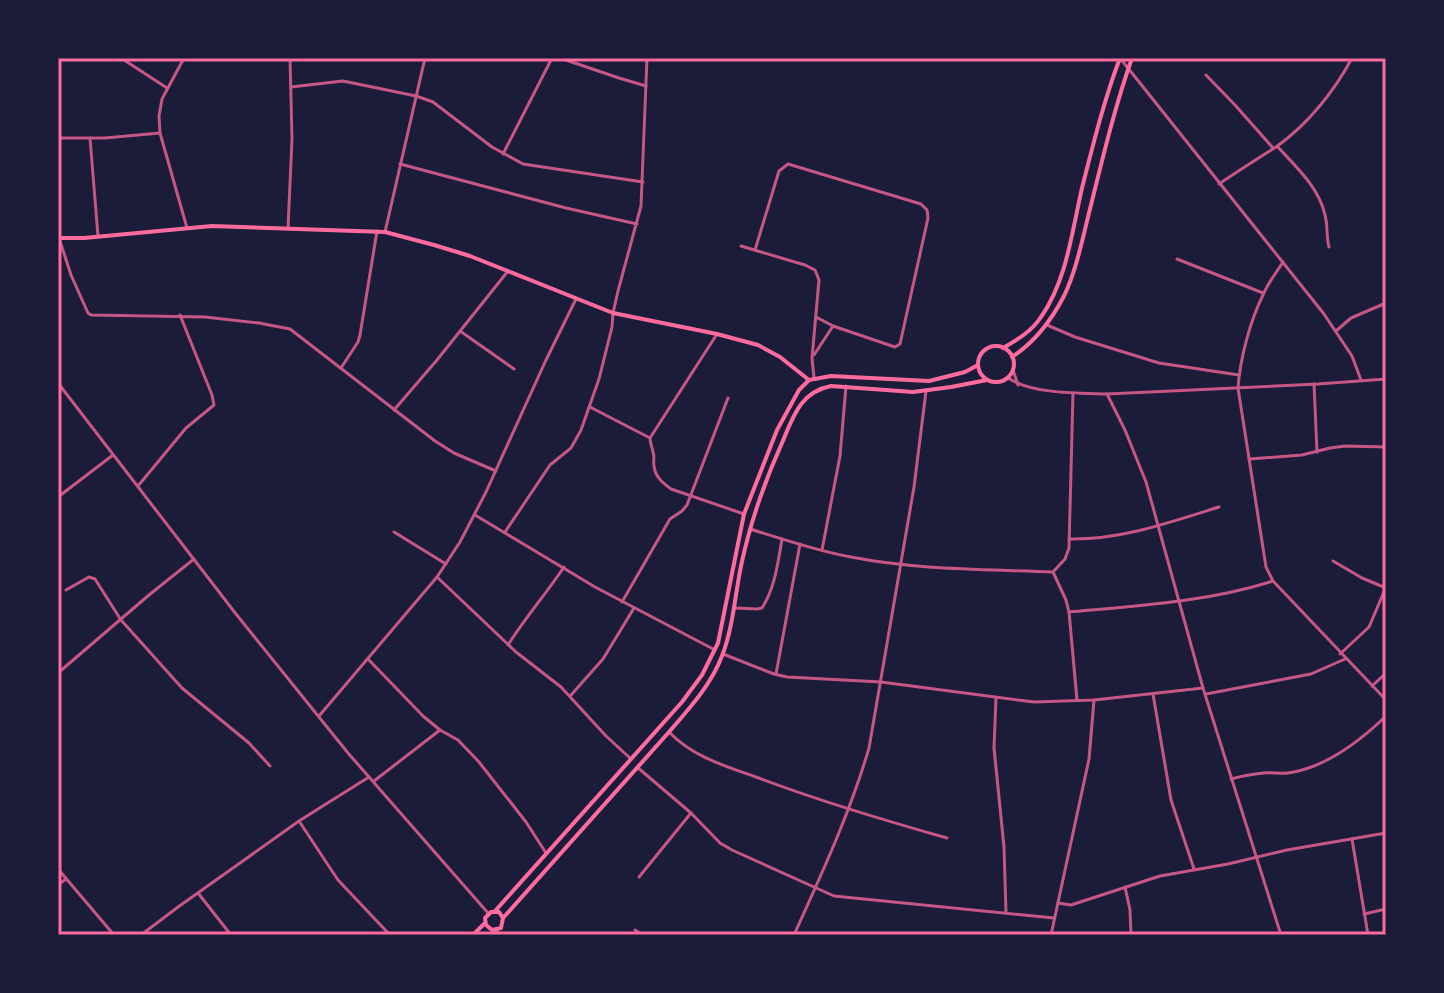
<svg xmlns="http://www.w3.org/2000/svg" width="1444" height="993" font-family="Merriweather,serif">
  <rect width="100%" height="100%" fill="#1b1b3a"/>
  <g fill="none" stroke-linecap="round" stroke-linejoin="round">
    <g stroke="#c65784" stroke-width="3">
      <path d="M121 58 167 88"/>
      <path d="M184 58 162 99 159 116 160 133 187 228"/>
      <path d="M560 58 619 78 646 86"/>
      <path d="M1120 58 1324 314 1352 356 1361 380"/>
      <path d="M1206 75 1235 105 1273 148"/>
      <path d="M291 87 343 81 416 96 433 102 492 147 523 164 643 182"/>
      <path d="M58 138H105L160 133"/>
      <path d="M90 138 98 236"/>
      <path d="M1277 146C1295 166 1319 187 1325 215 1328 225 1326 236 1329 247"/>
      <path d="M503 154 552 58"/>
      <path d="M400 164 566 208 637 224"/>
      <path d="M1219 184C1238 171 1257 159 1276 147 1307 125 1334 92 1352 58"/>
      <path d="M288 228 292 139 290 58"/>
      <path d="M385 232 425 58"/>
      <path d="M59 238 71 275 88 313 91 315 205 317 259 323 290 329 435 441 454 453 496 471"/>
      <path d="M741 246 805 265 815 270 819 280 812 358 814 378"/>
      <path d="M755 250 779 171 788 164 921 204 927 210 928 218 900 344 895 347 833 326 816 317"/>
      <path d="M1177 259 1263 293"/>
      <path d="M1283 262C1276 273 1268 283 1263 295 1250 321 1240 359 1238 388L1266 567 1273 581 1386 700"/>
      <path d="M1047 325 1075 337 1159 363 1239 375"/>
      <path d="M460 331 514 369"/>
      <path d="M1336 331 1351 318 1386 303"/>
      <path d="M717 334 650 438C650 442 652 447 653 452 655 458 653 460 654 466 655 477 663 483 671 489L744 514"/>
      <path d="M814 355 833 326"/>
      <path d="M341 368 358 342 360 335 377 231"/>
      <path d="M1314 384 1317 452"/>
      <path d="M1107 394 1125 430 1146 482 1203 688 1281 935"/>
      <path d="M590 407 650 438"/>
      <path d="M394 410 437 360 508 271"/>
      <path d="M1249 459 1302 455 1330 448 1345 446 1386 447"/>
      <path d="M138 486 186 428 214 405 212 395 180 315"/>
      <path d="M58 497 113 455"/>
      <path d="M475 515 595 587 715 650"/>
      <path d="M750 529C783 539 816 551 851 557 917 570 985 569 1053 572L1065 559 1069 548 1073 393"/>
      <path d="M394 532 446 564"/>
      <path d="M505 532 550 465 571 448 581 430 599 379 612 327 613 313 618 291 641 206 647 58"/>
      <path d="M1069 539C1121 540 1171 522 1219 507"/>
      <path d="M822 550 840 456 846 386"/>
      <path d="M1333 561 1362 578 1386 588"/>
      <path d="M1053 572 1066 600 1069 612 1077 700"/>
      <path d="M437 577 516 652 561 687 606 736 631 759"/>
      <path d="M66 590 89 577 95 579 121 620 182 688 249 743 270 766"/>
      <path d="M622 602 670 519 682 511 687 505 728 398"/>
      <path d="M735 608 757 609 762 608C775 588 778 562 782 539"/>
      <path d="M1069 612C1137 606 1207 602 1273 581"/>
      <path d="M508 645C525 618 546 594 564 567"/>
      <path d="M723 654 774 674 787 677 881 682 1034 702 1094 700 1203 688"/>
      <path d="M1340 654 1369 627 1386 587"/>
      <path d="M368 659 423 716 440 730 458 740 479 762 526 822 546 853"/>
      <path d="M58 673 149 595 194 559"/>
      <path d="M776 674 800 544"/>
      <path d="M1372 686 1386 673"/>
      <path d="M1153 694 1171 800 1194 869"/>
      <path d="M1206 694 1311 674 1345 659"/>
      <path d="M571 695 603 659 634 608"/>
      <path d="M996 697 994 748 1004 847 1006 912"/>
      <path d="M319 716 437 577 460 542 486 492 546 360 576 299"/>
      <path d="M669 732C693 757 725 766 756 777 819 801 883 820 947 838"/>
      <path d="M637 767 691 813 720 843 732 850 834 896 1054 918"/>
      <path d="M1231 779C1242 776 1252 774 1263 773 1271 772 1280 774 1288 773 1325 768 1360 741 1386 716"/>
      <path d="M374 781 440 730"/>
      <path d="M299 821 338 880 390 935"/>
      <path d="M1352 839 1368 935"/>
      <path d="M58 869 114 935"/>
      <path d="M639 877 691 813"/>
      <path d="M58 885 66 879"/>
      <path d="M1125 887 1130 910 1131 935"/>
      <path d="M198 893 231 935"/>
      <path d="M1058 903 1071 905 1160 876 1228 864 1287 850 1386 833"/>
      <path d="M1364 914 1386 909"/>
      <path d="M635 930 643 935"/>
      <path d="M141 935 178 907 299 821 369 777"/>
      <path d="M794 935C822 873 850 813 869 748L914 487 926 391"/>
      <path d="M1051 935 1089 759 1094 700"/>
    </g>
    <g stroke="#c65784" stroke-width="3">
      <path d="M1013 370 1018 385"/>
      <path d="M1008 378C1033 394 1077 393 1107 394L1318 384 1386 379"/>
      <path d="M58 383 236 614 348 753 488 913"/>
      <path d="M495 930 501 935"/>
    </g>
    <path stroke="#ff6b9d" stroke-width="4" d="M58 238H84L212 226 385 232 434 245 470 256 613 313 717 334 758 345 780 357 809 380"/>
    <g stroke="#ff6b9d" stroke-width="4">
      <circle cx="996" cy="364" r="18"/>
      <path d="M1003 348C1017 340 1032 331 1041 317 1067 280 1072 231 1082 188 1093 145 1104 100 1120 58"/>
      <path d="M1012 357C1035 342 1051 321 1064 296 1076 271 1082 241 1089 213 1102 161 1114 109 1132 58"/>
      <path d="M495 911 682 702 702 675 718 643 744 514 777 430 799 390 809 380 831 376 929 381 965 372 978 365"/>
      <path d="M503 918 499 912H491L485 918 486 925 492 930 501 928 503 918 669 732C689 709 711 685 722 656 733 628 735 595 741 566 750 523 764 483 782 443 793 417 800 392 831 386L913 392 951 387 987 380"/>
      <path d="M473 935 485 923"/>
    </g>
  </g>
  <rect width="1444" height="993" fill="none" stroke="#1b1b3a" stroke-width="120"/>
  <rect x="60" y="60" width="1324" height="873" fill="none" stroke="#ff6b9d" stroke-width="3"/>
</svg>
